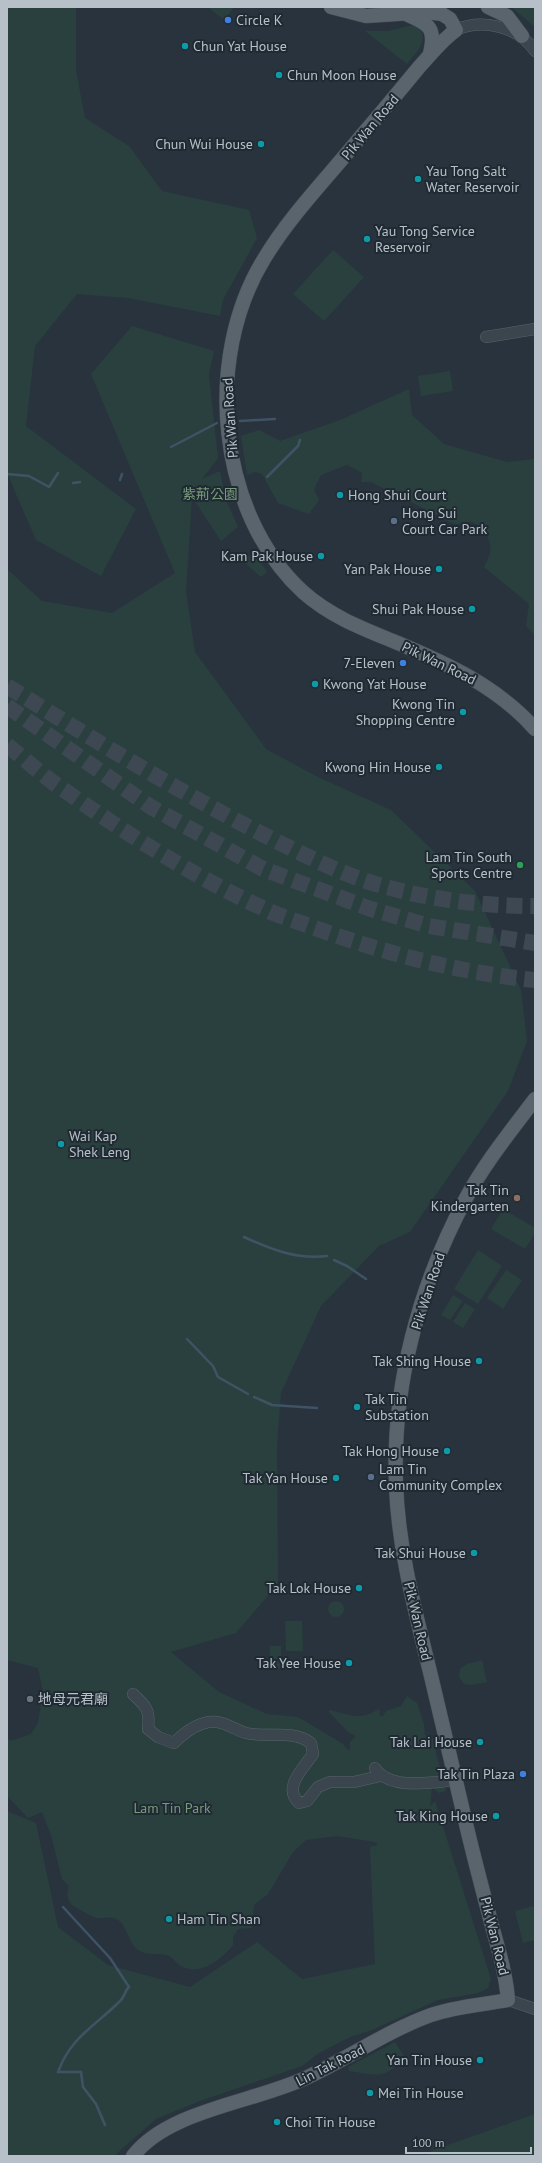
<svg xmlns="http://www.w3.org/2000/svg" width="542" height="2163" font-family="'PT Sans','Noto Sans TC',sans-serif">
  <rect width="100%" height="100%" fill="#28333d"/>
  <g fill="#2a403f">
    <path d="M7 7H76V70L85 118 129 146 162 191 249 210 257 238 223 300 220 316 128 298 77 294 35 346 26 426 136 509 101 576 36 540 7 473Z"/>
    <path d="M208 7H234L224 20Z"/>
    <path d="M511 7H535V27Z"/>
    <path d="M413 25 419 28C430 41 415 53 407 64L365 31H388Z"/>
    <path d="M333 250 364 277 324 321 293 294Z"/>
    <path d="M132 326 214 351 209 374 218 458 202 479 220 471 226 500 238 527 221 541 192 497 186 592 195 652 266 749 318 777 391 810 475 891 521 990 527 1041 508 1091 410 1232 379 1246 321 1306 281 1393 277 1445 278 1584 236 1633 171 1652 219 1692 267 1714 298 1717 343 1744 348 1750 350 1749V1742L356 1736 348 1732 329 1712V1710C351 1714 357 1722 379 1709L380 1716H383L386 1711 401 1706 407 1696 417 1703 424 1724 425 1735 432 1737 446 1791 439 1793 432 1787 430 1807 435 1801 491 1979 488 1988 478 1993 438 2000 372 2030 350 2037 319 2053 302 2066 200 2101 156 2119 114 2156H7V1811L36 1823 58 1927 108 1965 190 1987 257 1942 302 1979 375 1964 370 1847 378 1845 375 1842 337 1836 306 1840 293 1852 268 1894 254 1905 252 1928 238 1929 233 1937V1945C222 1959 200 1977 181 1966 175 1963 174 1957 167 1955 157 1953 145 1956 137 1949 130 1944 126 1925 118 1920 111 1915 105 1919 97 1918 91 1917 81 1910 75 1907 67 1902 66 1894 69 1886L62 1879 51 1835 42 1812 28 1818 7 1796V1736L10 1741 31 1734 38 1723 43 1692 38 1668 7 1660V569L42 601 112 613 175 573 91 374Z"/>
    <path d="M450 371 453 391 421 396 418 376Z"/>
    <path d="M409 389 412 415 444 444 507 462 535 459V635L526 626 529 604 484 567C486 563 489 557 490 553 493 539 481 521 467 522 460 522 458 526 452 523L371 482H361L362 473 347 465 321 475 314 490 319 500 309 514 278 503 262 474 255 472 247 475 241 436 259 430 280 441 340 420Z"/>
    <path d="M250 555 258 558 267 572 261 577 246 564 247 556Z"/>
    <path d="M503 1209 535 1228V1233L525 1249 491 1229Z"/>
    <path d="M478 1250 502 1266 478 1304 454 1289Z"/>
    <path d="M506 1270 522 1280 503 1309 487 1298Z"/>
    <path d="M453 1295 463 1301 450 1320 441 1315Z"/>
    <path d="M465 1303 475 1309 463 1328 453 1322Z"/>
    <circle cx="336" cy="1609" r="8"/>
    <path d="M285 1621H302L303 1651H286Z"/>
    <rect x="270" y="1646" width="11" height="22"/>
    <path d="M482 1660 487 1682 472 1685 464 1684 459 1677 460 1669 467 1664Z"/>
    <path d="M533 1906 535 1916V1940L523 1943 515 1911Z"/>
    <path d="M395 2042 404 2056C384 2081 379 2075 349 2071L348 2067Z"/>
    <path d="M535 2114V2156H428L431 2151Z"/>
  </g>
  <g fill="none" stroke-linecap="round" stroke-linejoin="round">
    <g stroke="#3f5364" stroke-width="2.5">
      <path d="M240 421 275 419"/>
      <path d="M171 447 217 423"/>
      <path d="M7 474 29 476 49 487 58 473"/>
      <path d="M267 477 298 446 300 440"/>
      <path d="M120 480 122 474"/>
      <path d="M73 483 80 482"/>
      <path d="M244 1237C270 1249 297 1260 327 1256"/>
      <path d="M334 1260 347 1266 366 1279"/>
      <path d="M187 1339 213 1366 218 1377 248 1394"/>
      <path d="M254 1397 272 1405 317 1408"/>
      <path d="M63 1907 110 1958 129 1987C125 1990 125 1996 121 2000 96 2026 71 2036 58 2072H81L83 2087 96 2104 105 2125"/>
    </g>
    <g stroke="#3d4852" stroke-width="16" stroke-dasharray="16 8" stroke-linecap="butt">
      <path d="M7 686C94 740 182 794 274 840 309 857 345 876 383 886 432 900 484 906 535 906"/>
      <path d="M7 706 151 807 263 869 371 909 429 926 535 943"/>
      <path d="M7 745C26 760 44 777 64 790 128 835 196 878 267 910 281 917 297 921 312 927 384 953 459 973 535 980"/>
    </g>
    <defs>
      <g id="minor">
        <path d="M456 30C483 18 519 27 535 51"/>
        <path d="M486 337 535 329"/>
        <path d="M133 1694C147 1707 150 1710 148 1729L158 1737 174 1743C185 1732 200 1720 217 1722 227 1723 237 1731 246 1733 268 1738 292 1729 311 1743L313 1754C304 1768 282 1787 299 1803L307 1801 318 1787 330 1782H354L380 1776"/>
        <path d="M375 1768C390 1791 432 1782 456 1780"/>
        <path d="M508 2000 535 2009"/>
      </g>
      <g id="major">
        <path d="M331 7 366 16 427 12 442 14 450 19 456 30C442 40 432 53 420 66 401 89 382 112 363 134 330 175 291 214 264 259 203 358 217 513 303 592 330 616 361 628 393 641 446 663 497 686 535 729"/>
        <path d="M488 7 507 16 522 36"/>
        <path d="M408 15C430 24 436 29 430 54"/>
        <path d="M133 2156C169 2109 258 2102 310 2076 350 2057 389 2030 431 2015 457 2006 482 2005 508 2000 506 1975 499 1951 492 1926 483 1892 474 1858 466 1824 454 1775 443 1725 431 1676 416 1614 398 1549 396 1484 392 1387 419 1286 465 1200 484 1164 510 1132 535 1099"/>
      </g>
    </defs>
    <use href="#minor" stroke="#59636b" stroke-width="12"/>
    <use href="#major" stroke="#444e56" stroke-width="15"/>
    <use href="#minor" stroke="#3b454d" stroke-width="11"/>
    <use href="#major" stroke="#59646d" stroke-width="14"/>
  </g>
  <g fill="#3f7fe0" stroke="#202a32" stroke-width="1.5">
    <circle cx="228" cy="20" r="4"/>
    <circle cx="403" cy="663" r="4"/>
    <circle cx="523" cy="1774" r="4"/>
  </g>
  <g fill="#0f9aa8" stroke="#202a32" stroke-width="1.5">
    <circle cx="185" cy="46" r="4"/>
    <circle cx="279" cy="75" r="4"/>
    <circle cx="261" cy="144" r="4"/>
    <circle cx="418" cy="179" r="4"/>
    <circle cx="367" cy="239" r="4"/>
    <circle cx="340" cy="495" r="4"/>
    <circle cx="321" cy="556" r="4"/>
    <circle cx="439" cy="569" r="4"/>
    <circle cx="472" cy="609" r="4"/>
    <circle cx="315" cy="684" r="4"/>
    <circle cx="463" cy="712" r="4"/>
    <circle cx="439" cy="767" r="4"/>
    <circle cx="61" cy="1144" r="4"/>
    <circle cx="479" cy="1361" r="4"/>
    <circle cx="357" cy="1407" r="4"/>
    <circle cx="447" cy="1451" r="4"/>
    <circle cx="336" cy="1478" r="4"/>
    <circle cx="474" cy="1553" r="4"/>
    <circle cx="359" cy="1588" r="4"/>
    <circle cx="349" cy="1663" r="4"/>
    <circle cx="480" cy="1742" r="4"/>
    <circle cx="496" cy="1816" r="4"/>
    <circle cx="169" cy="1919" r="4"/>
    <circle cx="480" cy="2060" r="4"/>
    <circle cx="370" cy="2093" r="4"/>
    <circle cx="277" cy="2122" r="4"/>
  </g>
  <g fill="#5c6f8a" stroke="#202a32" stroke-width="1.5">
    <circle cx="394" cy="521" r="4"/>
    <circle cx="371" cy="1477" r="4"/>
  </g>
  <circle fill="#2e9e5b" stroke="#202a32" stroke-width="1.5" cx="520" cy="865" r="4"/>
  <circle fill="#8d6e63" stroke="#202a32" stroke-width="1.5" cx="517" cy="1198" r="4"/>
  <circle fill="#6b7280" stroke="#202a32" stroke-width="1.5" cx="30" cy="1699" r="4"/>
  <g text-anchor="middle" stroke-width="4" stroke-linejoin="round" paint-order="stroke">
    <g font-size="14" fill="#b7c0c8" stroke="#202a32" text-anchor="end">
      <text x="236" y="25" text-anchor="start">Circle K</text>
      <text x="193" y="51" text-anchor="start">Chun Yat House</text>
      <text x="287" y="80" text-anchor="start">Chun Moon House</text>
      <text x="253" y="149">Chun Wui House</text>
      <text x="426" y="176" text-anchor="start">Yau Tong Salt<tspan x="426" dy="16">Water Reservoir</tspan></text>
      <text x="375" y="236" text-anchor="start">Yau Tong Service<tspan x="375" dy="16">Reservoir</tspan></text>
      <text x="348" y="500" text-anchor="start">Hong Shui Court</text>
      <text x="402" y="518" text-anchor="start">Hong Sui<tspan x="402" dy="16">Court Car Park</tspan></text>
      <text x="313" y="561">Kam Pak House</text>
      <text x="431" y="574">Yan Pak House</text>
      <text x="464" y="614">Shui Pak House</text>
      <text x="395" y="668">7-Eleven</text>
      <text x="323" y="689" text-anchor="start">Kwong Yat House</text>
      <text x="455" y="709">Kwong Tin<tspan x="455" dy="16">Shopping Centre</tspan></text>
      <text x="431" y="772">Kwong Hin House</text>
      <text x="512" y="862">Lam Tin South<tspan x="512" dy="16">Sports Centre</tspan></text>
      <text x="69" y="1141" text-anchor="start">Wai Kap<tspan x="69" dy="16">Shek Leng</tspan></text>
      <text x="509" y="1195">Tak Tin<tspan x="509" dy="16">Kindergarten</tspan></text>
      <text x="471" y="1366">Tak Shing House</text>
      <text x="365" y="1404" text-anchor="start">Tak Tin<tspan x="365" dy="16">Substation</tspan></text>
      <text x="439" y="1456">Tak Hong House</text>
      <text x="379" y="1474" text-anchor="start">Lam Tin<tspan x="379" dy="16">Community Complex</tspan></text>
      <text x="328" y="1483">Tak Yan House</text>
      <text x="466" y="1558">Tak Shui House</text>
      <text x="351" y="1593">Tak Lok House</text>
      <text x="341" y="1668">Tak Yee House</text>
      <text x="38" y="1704" text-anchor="start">地母元君廟</text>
      <text x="472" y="1747">Tak Lai House</text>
      <text x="515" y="1779">Tak Tin Plaza</text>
      <text x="488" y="1821">Tak King House</text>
      <text x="177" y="1924" text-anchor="start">Ham Tin Shan</text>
      <text x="472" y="2065">Yan Tin House</text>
      <text x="378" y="2098" text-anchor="start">Mei Tin House</text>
      <text x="285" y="2127" text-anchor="start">Choi Tin House</text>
    </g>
    <g font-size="14" fill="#b7c0c8" stroke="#202a32">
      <text transform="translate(370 127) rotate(-50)" y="5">Pik Wan Road</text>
      <text transform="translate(230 418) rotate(-94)" y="5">Pik Wan Road</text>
      <text transform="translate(439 663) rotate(26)" y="5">Pik Wan Road</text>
      <text transform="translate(428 1291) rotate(-72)" y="5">Pik Wan Road</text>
      <text transform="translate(418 1621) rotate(77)" y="5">Pik Wan Road</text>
      <text transform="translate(495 1936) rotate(76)" y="5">Pik Wan Road</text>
      <text transform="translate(330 2065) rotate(-27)" y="5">Lin Tak Road</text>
    </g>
    <g font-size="14" fill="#789b7c" stroke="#202a32">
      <text x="210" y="499">紫荊公園</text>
      <text x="172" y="1813">Lam Tin Park</text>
    </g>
  </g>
  <rect width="542" height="2163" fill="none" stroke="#b7c0c8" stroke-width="16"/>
  <path d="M406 2147v6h125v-6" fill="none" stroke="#b7c0c8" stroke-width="2"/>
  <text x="412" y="2147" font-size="12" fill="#b7c0c8" stroke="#202a32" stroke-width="3" paint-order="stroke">100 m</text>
</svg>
